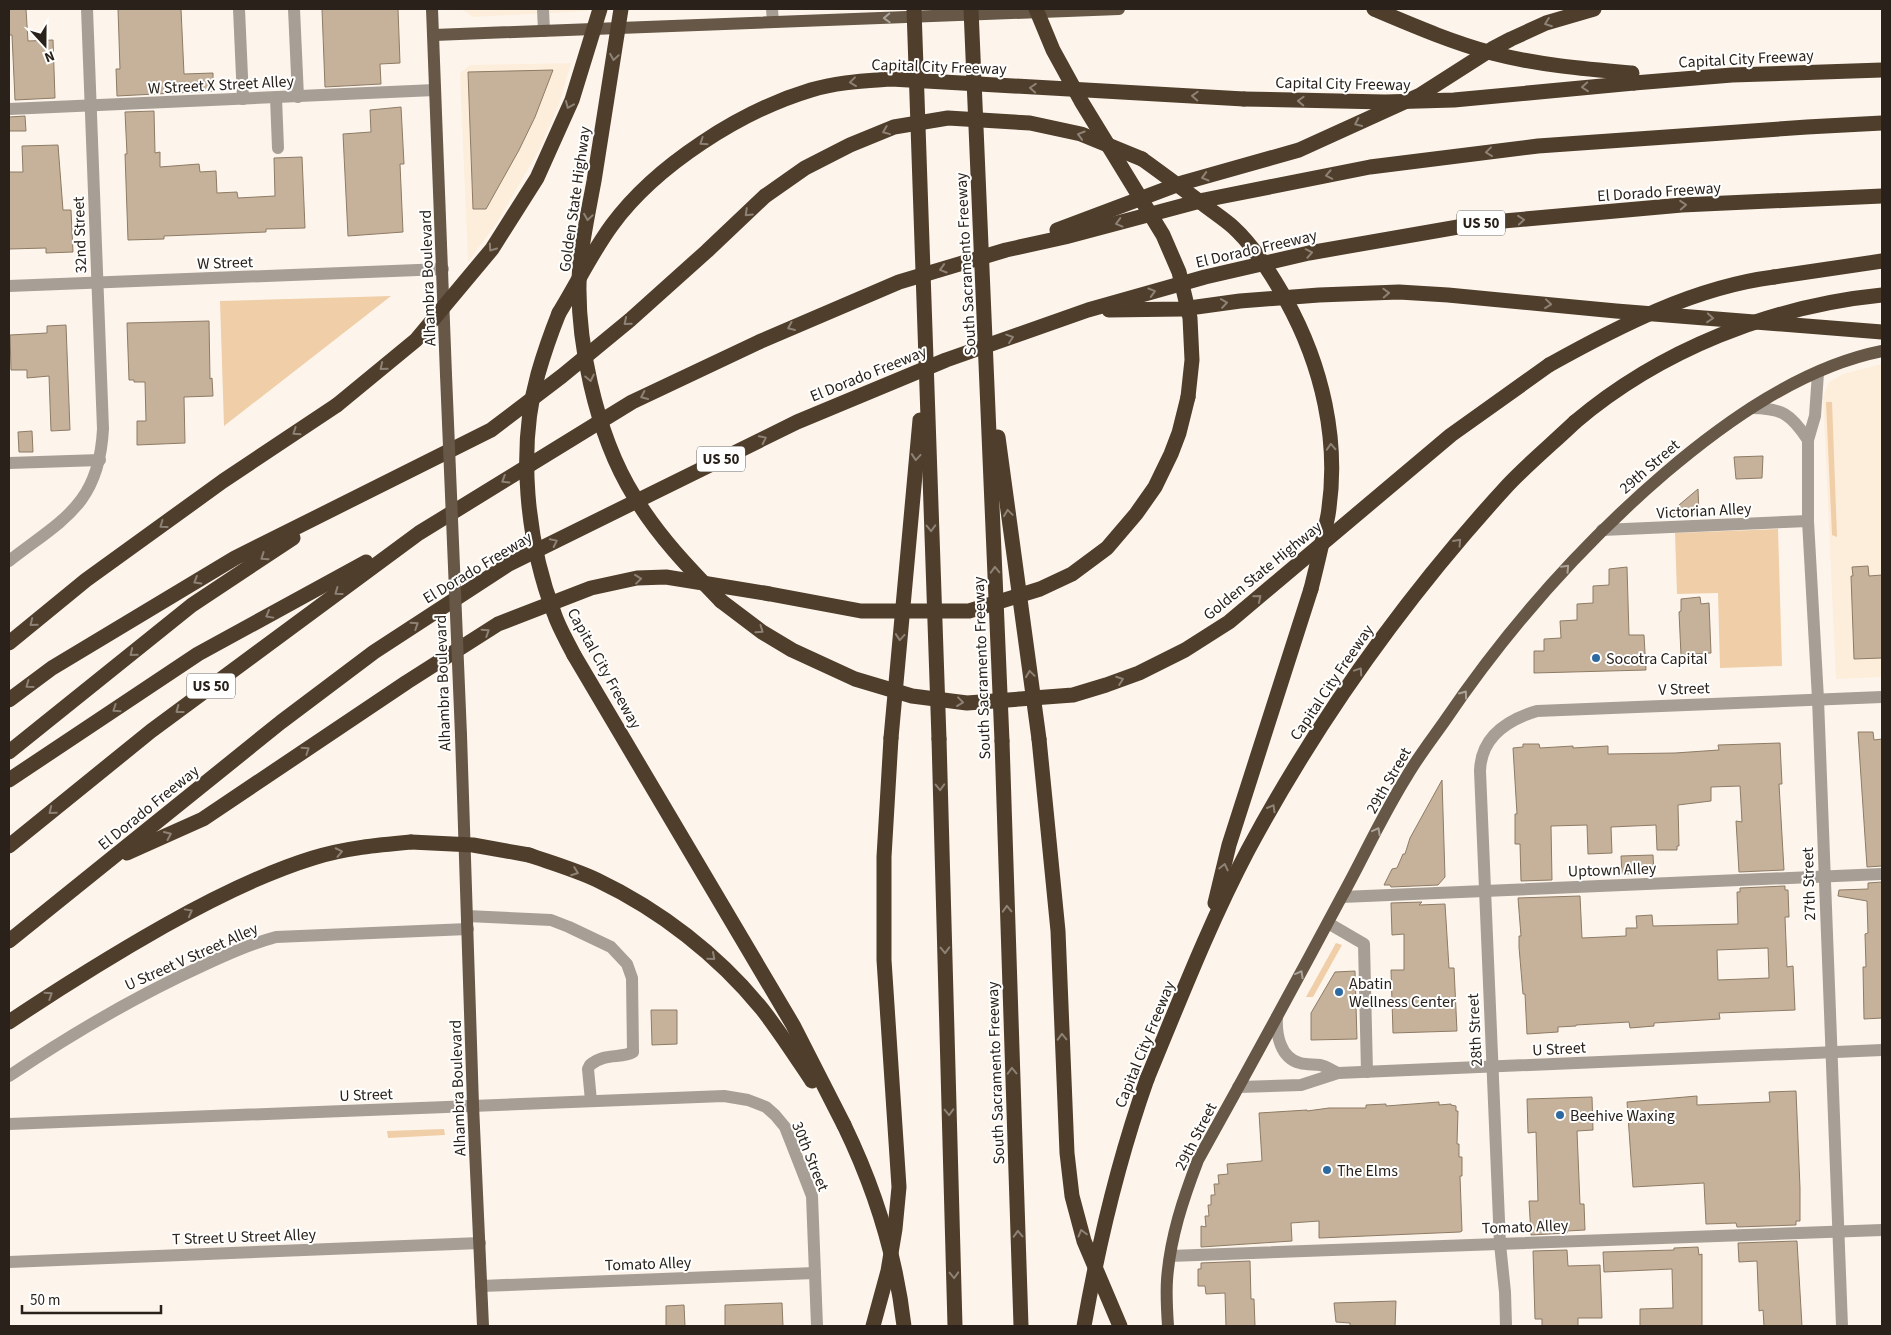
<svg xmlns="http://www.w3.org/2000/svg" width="1891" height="1335" font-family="'Source Sans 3',sans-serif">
  <rect width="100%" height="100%" fill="#fdf5ec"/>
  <g fill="#fdeddb">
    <path d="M462 9H588L587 11 473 17Z"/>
    <path d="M571 63 559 104 539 150 498 221 468 262 460 73 470 65Z"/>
    <path d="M1882 364V677L1836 679 1823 398 1828 383 1843 374Z"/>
  </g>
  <g fill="#efcea8">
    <path d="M391 296 224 426 220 301Z"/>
    <path d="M1826 402H1832L1837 537 1832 535Z"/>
    <path d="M1778 529 1782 666 1720 668 1718 593 1677 594 1675 533Z"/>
    <path d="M1336 943 1342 945 1313 997H1306Z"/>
    <path d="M444 1129 445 1135 388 1138 387 1131Z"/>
  </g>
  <g fill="#c6b29b" stroke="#8d7b65" fill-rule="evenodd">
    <path d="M9 9H26L28 41 53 40 55 98 15 100 12 35H9Z"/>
    <path d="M118 9H181L184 74 213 73V91L117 96 116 69H120Z"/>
    <path d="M322 9H398L400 63 380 64 381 84 325 87Z"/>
    <path d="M553 70 535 117 519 150 486 209H473L468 72Z"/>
    <path d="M401 107 404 164H400L403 232 348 236 343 134 371 132 370 110Z"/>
    <path d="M154 111 155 153 160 152V167L199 164 200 172 216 171 217 193 237 192 238 198 275 196 274 158 302 157 305 228 266 229V232L164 236V239L128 240 125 154H127L125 112Z"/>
    <path d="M25 116 26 131H9V117Z"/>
    <path d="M58 145 63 210H71L73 252 46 253V248L9 249V172H23L22 146Z"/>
    <path d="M209 321 210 379 212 378 213 396 184 397 185 443 137 445V421H146L145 382H134V380H129L127 323Z"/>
    <path d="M66 325 70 430 51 431 49 376 27 378V370H11L10 335 47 333V326Z"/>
    <path d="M32 431 33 452H19L18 432Z"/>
    <path d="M1763 456 1762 478 1736 479 1734 457Z"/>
    <path d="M1698 489 1699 514 1666 516Z"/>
    <path d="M1868 566 1869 576 1882 575V658L1854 659 1851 576H1853L1852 567Z"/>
    <path d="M1627 567 1629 635H1644L1646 670 1534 673V651H1544V639L1561 638 1560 621 1577 620V604L1593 603V586L1609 585V569Z"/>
    <path d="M1700 597 1701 604 1709 603 1711 653 1681 655 1679 612 1681 611V599Z"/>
    <path d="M1858 732H1873L1874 740 1882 739V866L1867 867Z"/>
    <path d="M1780 743 1782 784H1779L1784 870 1739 872 1736 821 1742 822 1740 786 1711 787V801L1678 805 1679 846H1677V850H1657L1656 825 1611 827 1612 853 1588 854 1587 825 1551 826 1552 880 1521 881 1520 844H1515V814H1517L1513 748 1523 747V744H1539L1540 748 1573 746V748L1608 746V754L1675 753 1719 750 1718 745Z"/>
    <path d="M1442 780 1445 877 1438 885 1391 887 1390 885H1384L1392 869 1397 868 1403 854H1405L1410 838Z"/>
    <path d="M1653 855 1654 874H1622L1621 856Z"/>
    <path d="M1882 882V1018L1864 1019 1863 967H1866L1865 934 1868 933 1867 901 1838 896 1839 890 1868 889V883Z"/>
    <path d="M1785 886V890H1788L1789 917H1785L1787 967 1793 966 1795 1010 1719 1013 1720 1019 1654 1023V1026L1630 1028 1629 1022 1576 1025V1026L1558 1027V1032L1527 1034 1525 994H1523L1519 947V936H1521L1518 898 1580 896 1582 938 1626 936V928H1637L1636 916 1652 915 1653 926 1738 924 1737 892H1740V888ZM1768 948 1769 978 1718 980 1717 950Z"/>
    <path d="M1422 902 1419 905 1445 904 1449 968H1454L1457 1031 1393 1033 1391 970H1404V934L1392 935 1391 903Z"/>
    <path d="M1355 971 1357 1039 1311 1040V1013L1335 972Z"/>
    <path d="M651 1010H677V1044L652 1045Z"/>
    <path d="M1796 1091 1800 1188V1221H1796V1225L1737 1227 1736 1223 1706 1224 1704 1183 1633 1187 1627 1102 1697 1096V1105L1770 1102 1769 1092Z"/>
    <path d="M1592 1097 1593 1130 1577 1131 1580 1204H1584L1585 1230 1567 1231V1233L1531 1235 1529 1201H1538L1536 1132 1528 1133 1527 1099Z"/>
    <path d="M1439 1102V1105L1451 1104V1105L1456 1106V1111H1458L1457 1144H1459V1157H1462V1176H1460L1462 1231 1460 1232 1319 1238V1221L1291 1223 1292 1241 1201 1247V1226L1206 1227 1205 1216H1209L1208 1205H1211V1195H1215L1214 1184H1219L1218 1175 1228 1174 1227 1164 1262 1161 1259 1113 1307 1110V1111L1329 1108H1366V1105L1386 1104V1106Z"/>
    <path d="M1797 1241 1802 1326H1764L1763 1310 1759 1311 1757 1261 1739 1262 1738 1243Z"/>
    <path d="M1698 1247 1699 1255 1702 1254V1326H1640V1309L1673 1308 1672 1269 1604 1272 1603 1252 1674 1250V1248Z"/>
    <path d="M1567 1250 1568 1266 1600 1265 1602 1318H1578V1326H1542V1319H1535L1533 1251Z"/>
    <path d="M1250 1261 1251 1299H1254L1255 1326H1226L1225 1293 1206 1294 1205 1286H1198V1269H1201V1263Z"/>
    <path d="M1396 1301 1395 1326H1350V1323L1336 1322 1334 1303Z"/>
    <path d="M782 1303 783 1326H725V1305Z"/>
    <path d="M684 1305 685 1326H666V1306Z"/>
  </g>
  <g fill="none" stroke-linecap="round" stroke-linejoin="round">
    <g stroke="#a79f95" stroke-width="12">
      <path d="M239 9 243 99"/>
      <path d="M294 9 298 97"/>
      <path d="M543 9 544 31"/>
      <path d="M772 9 773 22"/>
      <path d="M276 98 278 148"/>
      <path d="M9 109 435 90"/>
      <path d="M9 286 443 269"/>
      <path d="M1818 373 1815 416 1808 440V521L1818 699 1842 1326"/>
      <path d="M1751 408C1782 408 1791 414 1808 440"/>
      <path d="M9 463 100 460"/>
      <path d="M1602 530 1808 521"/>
      <path d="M9 561C63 519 99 505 103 429L87 9"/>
      <path d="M1342 897 1882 874"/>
      <path d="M467 916 551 920 569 927 611 947 627 964 632 978 633 1052C621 1059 606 1052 590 1065L588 1069 591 1101"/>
      <path d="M1328 923 1364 944 1367 1072"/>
      <path d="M1277 1017C1276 1034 1280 1058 1300 1063 1307 1065 1313 1064 1320 1065 1326 1066 1333 1071 1338 1073"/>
      <path d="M9 1076C70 1035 134 997 202 966 226 955 250 944 276 937L468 929"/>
      <path d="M1238 1087 1301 1085 1338 1073 1882 1050"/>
      <path d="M9 1124 724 1096 748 1100 766 1107 775 1115 785 1127 796 1155 812 1196 817 1326"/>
      <path d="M1170 1256 1882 1230"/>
      <path d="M9 1262 480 1243"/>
      <path d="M481 1286 815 1273"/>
      <path d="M1506 1326 1505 1292 1500 1244 1480 771C1481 737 1507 720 1537 711L1882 697"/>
    </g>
    <g stroke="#665746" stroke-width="12">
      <path d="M432 9 446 375"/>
      <path d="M434 35 1119 9"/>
      <path d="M461 735 473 1105 483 1326"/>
      <path d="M1168 1326C1167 1311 1166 1295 1167 1280 1170 1238 1183 1199 1198 1160 1247 1072 1295 984 1342 896 1364 856 1383 814 1407 776 1418 757 1432 739 1444 722 1507 629 1580 546 1665 473 1726 421 1802 367 1882 351"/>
    </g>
    <g stroke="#4f3e2b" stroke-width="15">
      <path d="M1634 83 1732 75 1882 70"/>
      <path d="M1057 230 1182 183 1299 150 1420 95 1492 49 1511 39 1546 23 1594 9"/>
      <path d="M1774 277 1882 261"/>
      <path d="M1109 310 1182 309 1240 301 1319 295 1399 292 1448 295 1616 311 1882 332"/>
      <path d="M559 313C577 284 592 252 612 225 656 165 741 111 811 90 837 82 864 81 891 79L1244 99"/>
      <path d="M721 601 762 632 792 650 855 679 912 696 967 703 1073 695 1106 685 1139 673 1185 650 1229 622 1451 435 1549 365"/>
      <path d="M9 643 86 580 223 481 337 405"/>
      <path d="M574 655 793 1025 844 1125"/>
      <path d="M9 700 52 668 235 558 491 430 562 376 630 320 707 251 765 196 805 168 850 145 894 127 948 118 1030 123 1081 134 1142 159"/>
      <path d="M939 739 955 1326"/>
      <path d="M1039 739 1058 931 1067 1153 1072 1196 1084 1241 1120 1326"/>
      <path d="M1002 741 1021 1326"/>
      <path d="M9 752 192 605 293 538"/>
      <path d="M9 780 198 654 366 562"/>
      <path d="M9 846 151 731 419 533 632 402 759 342 899 282 1006 250 1065 237 1204 200 1370 167 1538 146 1807 127 1882 123"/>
      <path d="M127 853 203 819 407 682 498 624 591 588 637 578 666 577 770 594 861 611H969L1040 589 1072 574 1107 548 1136 514 1155 487 1171 454 1179 433 1188 397"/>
      <path d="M529 855C552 863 576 870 597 880 660 910 718 955 762 1009 780 1032 796 1057 812 1081"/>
      <path d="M1215 903 1229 845 1311 589"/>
      <path d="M9 941 281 722 374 652 509 564 797 422 946 360 1088 310 1205 277 1309 253 1481 223 1682 205 1882 196"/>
      <path d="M9 1022C60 988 111 956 164 926 212 899 261 874 313 858 345 848 378 845 411 842"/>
      <path d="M1147 1079C1179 1002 1209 924 1248 850 1319 718 1407 595 1508 485 1529 463 1553 443 1575 422"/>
      <path d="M873 1326 888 1271 895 1229 899 1187 884 960V857L891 738"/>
    </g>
    <path stroke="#665746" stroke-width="12" d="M446 375 461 735"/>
    <g stroke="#4f3e2b" stroke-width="15">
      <path d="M621 9C612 66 603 123 594 181 589 208 583 236 580 263 574 335 596 435 634 496 658 536 689 568 721 601"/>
      <path d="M914 9 939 739"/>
      <path d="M971 9 1002 741"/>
      <path d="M1036 9 1053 50 1081 101 1163 235 1179 272 1190 318 1192 360 1188 397"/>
      <path d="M1374 9C1412 25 1451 42 1492 53 1537 65 1585 69 1632 73"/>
      <path d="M1244 99 1385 102 1454 100 1634 83"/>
      <path d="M1142 159C1163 174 1183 189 1203 204 1213 212 1224 219 1233 227 1255 247 1272 275 1286 300 1322 365 1340 441 1328 515 1323 540 1317 565 1311 589"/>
      <path d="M559 313C551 333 544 353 538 374 517 449 527 542 554 613 559 628 567 641 574 655"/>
      <path d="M1549 365C1619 326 1695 287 1774 277"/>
      <path d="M337 405 416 340 492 249 537 178 572 100 600 9"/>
      <path d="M1575 422C1660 350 1771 306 1882 295"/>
      <path d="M998 437 1039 739"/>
      <path d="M891 738 920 420"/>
      <path d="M411 842 473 845 529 855"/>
      <path d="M844 1125C875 1189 896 1256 904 1326"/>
      <path d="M1084 1326C1099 1241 1118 1161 1147 1079"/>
    </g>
  </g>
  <defs><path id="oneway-chevron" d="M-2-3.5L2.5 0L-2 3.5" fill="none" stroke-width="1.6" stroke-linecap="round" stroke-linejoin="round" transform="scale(1.25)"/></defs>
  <g stroke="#aba399">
    <use href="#oneway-chevron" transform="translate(887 18) rotate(178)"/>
    <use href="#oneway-chevron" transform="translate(1566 568) rotate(-47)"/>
    <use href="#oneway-chevron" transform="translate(1464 694) rotate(-54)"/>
    <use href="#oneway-chevron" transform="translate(1377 831) rotate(-62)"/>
    <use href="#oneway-chevron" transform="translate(1300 974) rotate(-61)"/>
  </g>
  <g stroke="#8d8275">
    <use href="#oneway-chevron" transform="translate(1548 23) rotate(160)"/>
    <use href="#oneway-chevron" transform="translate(614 57) rotate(99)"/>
    <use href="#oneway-chevron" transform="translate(853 82) rotate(173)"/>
    <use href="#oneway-chevron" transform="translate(1585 87) rotate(175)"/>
    <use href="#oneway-chevron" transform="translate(1033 88) rotate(-176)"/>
    <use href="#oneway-chevron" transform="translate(1195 96) rotate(-177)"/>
    <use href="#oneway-chevron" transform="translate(1301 101) rotate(-178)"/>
    <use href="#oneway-chevron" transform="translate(569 105) rotate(113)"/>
    <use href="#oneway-chevron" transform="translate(1358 123) rotate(155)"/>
    <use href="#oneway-chevron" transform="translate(886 131) rotate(158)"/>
    <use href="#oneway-chevron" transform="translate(1081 135) rotate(-163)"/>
    <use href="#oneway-chevron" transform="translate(703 142) rotate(146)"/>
    <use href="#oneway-chevron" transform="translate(1489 152) rotate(173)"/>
    <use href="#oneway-chevron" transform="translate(1329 175) rotate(169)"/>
    <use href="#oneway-chevron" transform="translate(1205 177) rotate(164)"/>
    <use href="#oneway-chevron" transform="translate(1683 205) rotate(-4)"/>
    <use href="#oneway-chevron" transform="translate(748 213) rotate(136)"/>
    <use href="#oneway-chevron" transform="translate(588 217) rotate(99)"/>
    <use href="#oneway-chevron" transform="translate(1521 220) rotate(-5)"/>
    <use href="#oneway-chevron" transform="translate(1119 223) rotate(165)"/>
    <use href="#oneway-chevron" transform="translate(492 248) rotate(125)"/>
    <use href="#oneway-chevron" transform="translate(1309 253) rotate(-11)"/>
    <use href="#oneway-chevron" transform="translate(943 269) rotate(163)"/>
    <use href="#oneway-chevron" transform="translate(1152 292) rotate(-16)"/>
    <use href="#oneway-chevron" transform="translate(1386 293) rotate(-2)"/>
    <use href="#oneway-chevron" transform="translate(1224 303) rotate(-8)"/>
    <use href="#oneway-chevron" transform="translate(1548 304) rotate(6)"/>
    <use href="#oneway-chevron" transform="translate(1710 318) rotate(5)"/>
    <use href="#oneway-chevron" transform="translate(627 322) rotate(140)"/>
    <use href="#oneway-chevron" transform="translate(791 327) rotate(156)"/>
    <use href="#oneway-chevron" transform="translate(1010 338) rotate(-19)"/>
    <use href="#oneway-chevron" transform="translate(383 367) rotate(141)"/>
    <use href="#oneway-chevron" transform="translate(590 378) rotate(78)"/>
    <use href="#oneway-chevron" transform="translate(644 396) rotate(155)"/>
    <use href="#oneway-chevron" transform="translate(296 432) rotate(146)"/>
    <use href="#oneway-chevron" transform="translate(763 439) rotate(-26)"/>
    <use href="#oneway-chevron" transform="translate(1331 447) rotate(-93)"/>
    <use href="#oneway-chevron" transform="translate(916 457) rotate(95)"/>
    <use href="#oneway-chevron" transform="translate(505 480) rotate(148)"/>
    <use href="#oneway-chevron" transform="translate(1008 513) rotate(-98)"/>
    <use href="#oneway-chevron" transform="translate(163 525) rotate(144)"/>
    <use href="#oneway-chevron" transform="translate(931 528) rotate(88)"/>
    <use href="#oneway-chevron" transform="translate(554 542) rotate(-26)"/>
    <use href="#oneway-chevron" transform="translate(1458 542) rotate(-48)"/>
    <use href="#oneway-chevron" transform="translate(264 557) rotate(146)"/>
    <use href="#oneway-chevron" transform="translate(995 570) rotate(-92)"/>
    <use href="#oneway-chevron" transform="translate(638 579) rotate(-7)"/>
    <use href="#oneway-chevron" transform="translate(197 581) rotate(149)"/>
    <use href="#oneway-chevron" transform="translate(338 592) rotate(144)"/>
    <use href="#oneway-chevron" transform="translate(1258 598) rotate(-40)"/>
    <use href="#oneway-chevron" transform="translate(269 615) rotate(151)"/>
    <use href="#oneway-chevron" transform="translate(33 623) rotate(141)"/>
    <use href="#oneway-chevron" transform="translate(415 625) rotate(-33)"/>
    <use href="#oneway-chevron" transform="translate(760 630) rotate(35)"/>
    <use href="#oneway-chevron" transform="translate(486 632) rotate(-33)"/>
    <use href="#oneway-chevron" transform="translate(900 637) rotate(95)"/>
    <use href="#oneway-chevron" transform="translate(133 653) rotate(141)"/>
    <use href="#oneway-chevron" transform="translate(1359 671) rotate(-56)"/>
    <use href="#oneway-chevron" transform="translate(1030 674) rotate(-98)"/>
    <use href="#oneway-chevron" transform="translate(1120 680) rotate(-20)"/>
    <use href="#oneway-chevron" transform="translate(29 685) rotate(144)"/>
    <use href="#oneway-chevron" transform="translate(960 702) rotate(7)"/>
    <use href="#oneway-chevron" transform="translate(116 709) rotate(146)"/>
    <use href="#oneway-chevron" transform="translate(179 710) rotate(143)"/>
    <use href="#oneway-chevron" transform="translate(306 750) rotate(-34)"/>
    <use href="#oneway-chevron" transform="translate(940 787) rotate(88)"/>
    <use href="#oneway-chevron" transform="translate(1272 808) rotate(-60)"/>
    <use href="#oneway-chevron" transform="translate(52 811) rotate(141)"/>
    <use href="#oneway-chevron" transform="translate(168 835) rotate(-24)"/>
    <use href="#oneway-chevron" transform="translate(339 852) rotate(-12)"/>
    <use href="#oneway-chevron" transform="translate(1224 867) rotate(-77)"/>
    <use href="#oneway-chevron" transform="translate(575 872) rotate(20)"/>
    <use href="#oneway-chevron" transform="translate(1007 909) rotate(-92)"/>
    <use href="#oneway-chevron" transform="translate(189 912) rotate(-29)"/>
    <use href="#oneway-chevron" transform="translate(945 950) rotate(88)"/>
    <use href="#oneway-chevron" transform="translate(712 957) rotate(41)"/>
    <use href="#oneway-chevron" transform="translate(49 995) rotate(-33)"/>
    <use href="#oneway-chevron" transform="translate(1062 1037) rotate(-92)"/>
    <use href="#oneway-chevron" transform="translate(1012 1071) rotate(-92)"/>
    <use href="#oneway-chevron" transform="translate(949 1112) rotate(88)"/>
    <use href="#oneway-chevron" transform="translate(1082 1233) rotate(-105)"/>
    <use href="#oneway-chevron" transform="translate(1018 1234) rotate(-92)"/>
    <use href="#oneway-chevron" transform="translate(954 1275) rotate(88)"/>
  </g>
  <g fill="#2c6aa1" stroke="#fff" stroke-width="2">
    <circle cx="1596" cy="658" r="5"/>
    <circle cx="1339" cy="992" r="5"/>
    <circle cx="1560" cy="1115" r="5"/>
    <circle cx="1327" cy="1170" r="5"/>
  </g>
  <g text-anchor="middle" stroke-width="4" stroke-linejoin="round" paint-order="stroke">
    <g fill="#fff" stroke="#6a645f" stroke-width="1">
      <rect x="1457" y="210.5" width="48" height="25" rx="4"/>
      <rect x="697" y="446.5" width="48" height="25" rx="4"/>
      <rect x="187" y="673.5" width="48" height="25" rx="4"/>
    </g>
    <g font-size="15" font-weight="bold" fill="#2a221a">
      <text x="1481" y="228">US 50</text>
      <text x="721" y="464">US 50</text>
      <text x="211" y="691">US 50</text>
    </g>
    <g font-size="16" fill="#2a221a" stroke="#fff">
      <text transform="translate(1746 58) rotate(-3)" y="6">Capital City Freeway</text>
      <text transform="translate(939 66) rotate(2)" y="6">Capital City Freeway</text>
      <text transform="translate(1343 83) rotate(1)" y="6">Capital City Freeway</text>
      <text transform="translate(221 84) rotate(-3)" y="6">W Street X Street Alley</text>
      <text transform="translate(1659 191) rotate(-4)" y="6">El Dorado Freeway</text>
      <text transform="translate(574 199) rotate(-82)" y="6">Golden State Highway</text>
      <text transform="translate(79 235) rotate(-92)" y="6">32nd Street</text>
      <text transform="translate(1256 248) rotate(-13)" y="6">El Dorado Freeway</text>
      <text transform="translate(225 262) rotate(-2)" y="6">W Street</text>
      <text transform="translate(965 264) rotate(-93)" y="6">South Sacramento Freeway</text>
      <text transform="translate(427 278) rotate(-92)" y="6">Alhambra Boulevard</text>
      <text transform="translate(868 373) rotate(-22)" y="6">El Dorado Freeway</text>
      <text transform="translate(1649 466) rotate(-41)" y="6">29th Street</text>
      <text transform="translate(1704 510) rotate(-3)" y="6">Victorian Alley</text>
      <text transform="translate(477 567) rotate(-31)" y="6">El Dorado Freeway</text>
      <text transform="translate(1262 570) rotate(-39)" y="6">Golden State Highway</text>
      <text transform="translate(605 668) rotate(61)" y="6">Capital City Freeway</text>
      <text transform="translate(981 668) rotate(-92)" y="6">South Sacramento Freeway</text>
      <text transform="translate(1331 682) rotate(-56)" y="6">Capital City Freeway</text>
      <text transform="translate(442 683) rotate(-92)" y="6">Alhambra Boulevard</text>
      <text transform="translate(1684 688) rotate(-2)" y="6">V Street</text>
      <text transform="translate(1388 780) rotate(-60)" y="6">29th Street</text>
      <text transform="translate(148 807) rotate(-39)" y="6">El Dorado Freeway</text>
      <text transform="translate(1612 869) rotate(-2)" y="6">Uptown Alley</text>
      <text transform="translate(1808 884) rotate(-92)" y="6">27th Street</text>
      <text transform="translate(191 956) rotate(-24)" y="6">U Street V Street Alley</text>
      <text transform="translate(1474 1030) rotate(-93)" y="6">28th Street</text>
      <text transform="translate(1144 1044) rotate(-68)" y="6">Capital City Freeway</text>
      <text transform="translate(1559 1048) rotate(-3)" y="6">U Street</text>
      <text transform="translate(995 1073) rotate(-92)" y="6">South Sacramento Freeway</text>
      <text transform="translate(457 1088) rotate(-92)" y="6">Alhambra Boulevard</text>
      <text transform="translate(366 1094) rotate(-2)" y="6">U Street</text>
      <text transform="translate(1195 1136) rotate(-63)" y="6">29th Street</text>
      <text transform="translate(811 1156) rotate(68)" y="6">30th Street</text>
      <text transform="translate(1525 1226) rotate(-2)" y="6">Tomato Alley</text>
      <text transform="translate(244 1236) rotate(-2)" y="6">T Street U Street Alley</text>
      <text transform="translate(648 1263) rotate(-2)" y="6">Tomato Alley</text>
    </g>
    <g font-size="16" fill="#2a221a" stroke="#fff" text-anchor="start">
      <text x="1606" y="664">Socotra Capital</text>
      <text x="1349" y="989">Abatin<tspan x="1349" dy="18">Wellness Center</tspan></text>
      <text x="1570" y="1121">Beehive Waxing</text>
      <text x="1337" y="1176">The Elms</text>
    </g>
  </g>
  <rect width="1891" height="1335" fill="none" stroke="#2a221a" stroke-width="20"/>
  <g transform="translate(45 45) rotate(159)" stroke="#ffffff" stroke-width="4" paint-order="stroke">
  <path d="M0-4L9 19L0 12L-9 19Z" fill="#2a221a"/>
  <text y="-8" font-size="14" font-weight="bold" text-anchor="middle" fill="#2a221a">N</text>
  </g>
  <path d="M22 1305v8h139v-8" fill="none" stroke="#2a221a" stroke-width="2.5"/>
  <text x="30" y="1305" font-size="15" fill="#2a221a" stroke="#ffffff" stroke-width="4" paint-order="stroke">50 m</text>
</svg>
